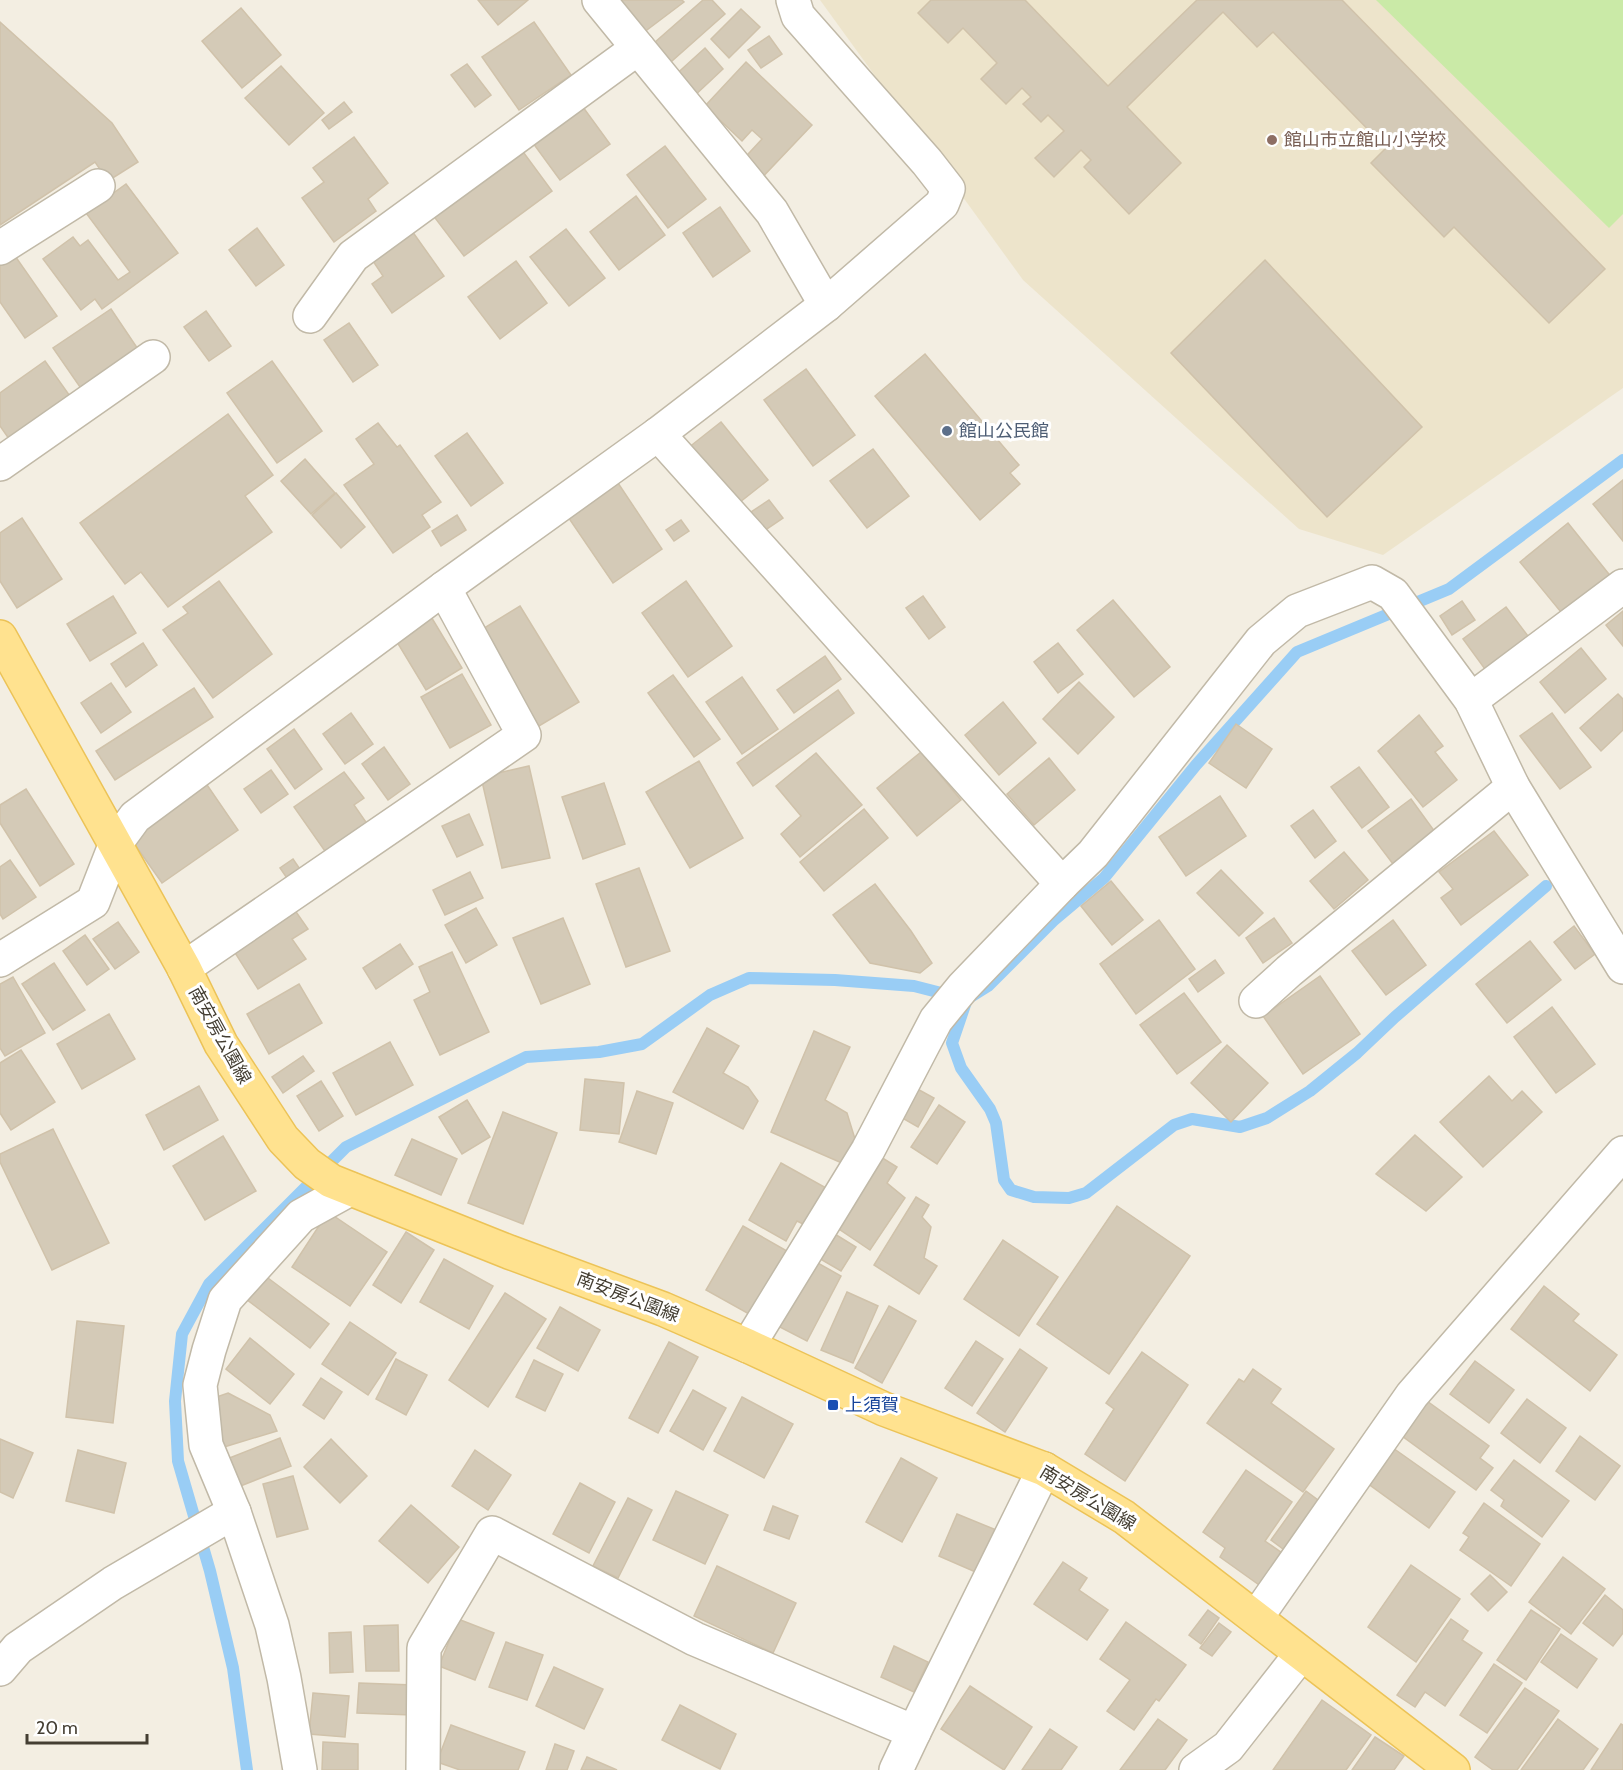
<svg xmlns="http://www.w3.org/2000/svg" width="1623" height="1770" font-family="Cabin,'Noto Sans JP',sans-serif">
  <rect width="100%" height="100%" fill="#f3eee2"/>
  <path fill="#ede4cb" d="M820 0H1623V388L1383 555 1299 529 1023 280Z"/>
  <path fill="#caeaa7" d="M1376 0H1623V214L1609 228Z"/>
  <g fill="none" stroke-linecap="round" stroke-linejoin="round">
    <g stroke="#99cdf5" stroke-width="12">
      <path d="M972 996 988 986 1053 921 1104 878 1196 765 1297 652 1449 589 1623 460"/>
      <path d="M967 999 952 1043 961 1068 990 1109 996 1123 1004 1180 1011 1190 1034 1197 1069 1198 1086 1193 1174 1125 1192 1119 1240 1127 1267 1118 1310 1091 1357 1053 1395 1017 1546 886"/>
      <path d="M247 1770 233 1668 210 1571 178 1461 175 1401 182 1334 209 1284 346 1147 526 1057 599 1052 642 1044 710 995 749 978 835 980 914 986 953 996"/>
    </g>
  </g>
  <g fill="#d4cab7" stroke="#d0c2aa" stroke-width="1.5">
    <path d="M478 0H528L498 25Z"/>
    <path d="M606 0H682L684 2 635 39Z"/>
    <path d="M703 0H712L725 14 663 69 646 50Z"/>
    <path d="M931 0H1025L1108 86 1197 0H1342L1605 269 1549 323 1454 227 1444 237 1371 163 1386 148 1273 32 1257 47 1223 12 1127 107 1181 163 1129 214 1084 167 1091 160 1081 150 1054 177 1035 158 1064 131 1048 115 1041 122 1023 104 1031 97 1022 88 1006 104 981 79 997 63 963 28 948 43 918 13Z"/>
    <path d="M241 8 281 55 242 88 202 41Z"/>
    <path d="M741 9 760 27 729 58 711 39Z"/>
    <path d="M0 22 112 123 138 162 108 181 95 162 0 225Z"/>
    <path d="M534 22 571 75 519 110 482 57Z"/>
    <path d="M769 36 782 54 761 68 748 50Z"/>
    <path d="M705 48 723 69 691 99 672 78Z"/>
    <path d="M746 62 812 125 756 184 737 166 762 139 752 130 742 141 705 106Z"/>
    <path d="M467 64 491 95 475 107 451 75Z"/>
    <path d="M281 66 324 113 289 145 245 98Z"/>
    <path d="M344 102 352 112 329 129 322 120Z"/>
    <path d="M580 103 610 144 560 180 530 139Z"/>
    <path d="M354 137 388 183 368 199 376 211 334 242 302 198 324 182 313 168Z"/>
    <path d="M518 145 552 191 464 256 429 210Z"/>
    <path d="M665 146 706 199 668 228 627 175Z"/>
    <path d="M126 184 178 253 102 309 95 299 81 310 43 259 73 237 80 246 88 240 118 280 130 272 86 213Z"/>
    <path d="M636 196 665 235 619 270 590 232Z"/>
    <path d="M720 207 750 251 713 277 683 233Z"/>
    <path d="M407 224 444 276 392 313 372 284 383 276 367 252Z"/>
    <path d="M257 228 284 265 256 286 229 250Z"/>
    <path d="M566 229 605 278 569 306 530 257Z"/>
    <path d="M13 253 57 316 25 338 0 302V263Z"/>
    <path d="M1265 260 1422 427 1327 517 1171 353Z"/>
    <path d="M516 261 547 303 500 339 468 297Z"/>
    <path d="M111 309 146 361 89 400 53 348Z"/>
    <path d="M206 311 231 346 209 361 184 327Z"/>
    <path d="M349 323 378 365 353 382 324 340Z"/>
    <path d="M925 354 1019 465 1010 473 1020 484 980 520 875 396Z"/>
    <path d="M45 361 77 406 16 449 0 426V393Z"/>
    <path d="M272 361 322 431 277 463 227 393Z"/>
    <path d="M806 369 855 435 813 466 764 400Z"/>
    <path d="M228 414 273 475 245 496 272 532 168 607 141 572 125 584 80 523Z"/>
    <path d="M721 422 768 480 735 506 688 448Z"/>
    <path d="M378 423 397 447 400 445 441 502 422 515 430 527 393 553 344 485 374 464 356 439Z"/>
    <path d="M467 433 503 483 471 506 435 456Z"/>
    <path d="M873 449 909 496 867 528 830 481Z"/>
    <path d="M305 459 335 493 311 514 281 481Z"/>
    <path d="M616 480 662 549 613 583 566 514Z"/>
    <path d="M1623 480V541L1593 504Z"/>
    <path d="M336 493 365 527 341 548 312 515Z"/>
    <path d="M769 500 783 518 758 535 745 516Z"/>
    <path d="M457 515 466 530 441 546 432 531Z"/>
    <path d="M22 518 62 579 17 608 0 581V533Z"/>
    <path d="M681 520 689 531 674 541 666 530Z"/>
    <path d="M1568 523 1612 578 1565 617 1520 562Z"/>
    <path d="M219 581 272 654 213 698 163 630 188 613 183 607Z"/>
    <path d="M686 581 732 646 688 677 642 613Z"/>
    <path d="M113 596 136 633 90 661 67 624Z"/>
    <path d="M923 596 945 627 929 639 906 608Z"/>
    <path d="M1113 600 1170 667 1134 697 1077 630Z"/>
    <path d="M1462 601 1475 620 1452 635 1440 616Z"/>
    <path d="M520 606 579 702 539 726 481 630Z"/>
    <path d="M1506 607 1534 644 1490 676 1463 639Z"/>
    <path d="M1623 611V646L1606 625Z"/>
    <path d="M430 615 462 668 426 690 394 637Z"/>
    <path d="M143 643 157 665 126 687 111 664Z"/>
    <path d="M1058 643 1083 674 1058 693 1034 662Z"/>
    <path d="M1581 648 1606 679 1565 713 1540 682Z"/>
    <path d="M825 656 841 679 794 713 777 690Z"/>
    <path d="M462 674 491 725 450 748 421 697Z"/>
    <path d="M673 675 720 739 694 757 648 693Z"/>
    <path d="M742 677 778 729 742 754 706 702Z"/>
    <path d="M1079 682 1114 717 1078 754 1043 719Z"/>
    <path d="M111 683 131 712 101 733 81 703Z"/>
    <path d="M194 688 213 717 115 780 96 751Z"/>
    <path d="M838 690 854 713 753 786 737 763Z"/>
    <path d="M1618 694 1623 699V730L1601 751 1580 728Z"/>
    <path d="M1003 702 1036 743 999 775 965 735Z"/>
    <path d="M351 713 373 744 345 764 323 734Z"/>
    <path d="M1552 713 1591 767 1560 789 1520 736Z"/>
    <path d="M1419 715 1443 746 1435 752 1457 780 1423 807 1378 751Z"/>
    <path d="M1236 724 1272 749 1246 788 1209 763Z"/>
    <path d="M294 729 322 769 295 789 267 749Z"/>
    <path d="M384 747 410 784 388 800 362 764Z"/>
    <path d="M921 752 961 800 917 836 877 788Z"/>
    <path d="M816 753 862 805 800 857 781 834 801 816 776 786Z"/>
    <path d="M1049 758 1075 790 1034 825 1007 794Z"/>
    <path d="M699 761 743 838 690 868 646 792Z"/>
    <path d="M529 766 550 858 502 868 481 777Z"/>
    <path d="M1359 767 1389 807 1362 828 1331 787Z"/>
    <path d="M271 770 288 794 261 813 244 789Z"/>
    <path d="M344 772 364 798 354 805 368 825 327 854 294 807Z"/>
    <path d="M205 782 238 830 162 883 128 835Z"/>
    <path d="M604 783 625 844 583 859 562 797Z"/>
    <path d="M26 789 74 864 40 886 0 823V805Z"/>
    <path d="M1220 796 1246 836 1186 876 1159 837Z"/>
    <path d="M1411 799 1438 836 1396 868 1368 831Z"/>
    <path d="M864 809 888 838 824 891 800 862Z"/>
    <path d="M1313 810 1336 841 1315 858 1291 826Z"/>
    <path d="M469 814 483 845 457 857 442 826Z"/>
    <path d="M1494 831 1528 875 1461 925 1441 898 1453 889 1439 872Z"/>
    <path d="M1344 852 1368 880 1334 909 1310 881Z"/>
    <path d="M293 859 306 878 293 887 280 868Z"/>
    <path d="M10 860 36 897 3 919 0 914V867Z"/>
    <path d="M639 868 670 951 626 967 596 884Z"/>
    <path d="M1221 870 1263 913 1239 936 1197 893Z"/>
    <path d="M470 872 483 898 445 915 433 890Z"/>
    <path d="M1111 881 1143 920 1112 945 1081 906Z"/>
    <path d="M875 884 911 931 932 963 920 973 870 963 833 915Z"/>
    <path d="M476 908 497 945 466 963 445 925Z"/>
    <path d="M294 909 308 929 292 939 306 959 258 989 232 948Z"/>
    <path d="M563 918 590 984 541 1004 513 938Z"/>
    <path d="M1274 918 1292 943 1263 963 1246 938Z"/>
    <path d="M1159 920 1195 969 1136 1014 1100 964Z"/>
    <path d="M1393 920 1426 965 1386 995 1352 951Z"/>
    <path d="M118 922 139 952 115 969 93 939Z"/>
    <path d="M1574 926 1595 954 1575 969 1554 942Z"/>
    <path d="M85 935 109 969 87 985 63 951Z"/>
    <path d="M1530 941 1561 980 1507 1023 1476 984Z"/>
    <path d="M400 944 413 964 376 989 363 968Z"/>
    <path d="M452 952 489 1032 440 1055 414 1000 430 992 419 967Z"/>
    <path d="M1215 960 1224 973 1198 992 1189 979Z"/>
    <path d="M54 963 85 1010 53 1030 22 984Z"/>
    <path d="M1320 976 1360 1034 1303 1074 1263 1016Z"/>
    <path d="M13 977 45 1033 5 1056 0 1048V984Z"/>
    <path d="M299 984 322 1023 269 1054 247 1014Z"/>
    <path d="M1184 993 1221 1042 1177 1074 1140 1025Z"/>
    <path d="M1552 1007 1595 1064 1556 1093 1514 1037Z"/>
    <path d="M109 1014 135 1059 82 1089 57 1044Z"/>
    <path d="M707 1028 739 1046 723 1073 748 1087 758 1101 743 1129 673 1092Z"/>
    <path d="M814 1031 850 1047 825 1100 847 1113 859 1152 851 1167 771 1132Z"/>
    <path d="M390 1042 413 1085 356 1115 333 1073Z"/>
    <path d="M1227 1045 1268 1083 1231 1122 1191 1083Z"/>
    <path d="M21 1050 55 1102 11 1130 0 1113V1063Z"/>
    <path d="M303 1056 314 1071 283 1093 272 1077Z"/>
    <path d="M1489 1076 1512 1101 1522 1091 1542 1112 1483 1167 1440 1122Z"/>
    <path d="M585 1079 624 1083 619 1134 580 1130Z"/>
    <path d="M321 1081 343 1116 319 1131 297 1096Z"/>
    <path d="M199 1086 218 1120 164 1150 146 1115Z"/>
    <path d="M912 1086 934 1098 918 1127 897 1115Z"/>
    <path d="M637 1091 673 1103 656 1154 619 1142Z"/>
    <path d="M467 1100 490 1137 462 1154 439 1117Z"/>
    <path d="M939 1105 965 1122 937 1164 911 1147Z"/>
    <path d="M503 1112 557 1133 523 1224 468 1203Z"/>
    <path d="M53 1129 109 1243 52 1270 0 1162V1154Z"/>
    <path d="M1415 1135 1462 1177 1426 1211 1376 1174Z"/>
    <path d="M223 1136 256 1191 205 1220 173 1166Z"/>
    <path d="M412 1139 457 1159 441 1195 395 1175Z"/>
    <path d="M876 1154 897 1167 887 1183 905 1198 870 1250 830 1223Z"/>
    <path d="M781 1163 828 1189 807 1226 797 1221 786 1241 749 1220Z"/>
    <path d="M916 1197 929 1205 922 1217 931 1227 924 1258 937 1266 919 1294 874 1265Z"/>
    <path d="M1117 1206 1190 1256 1109 1374 1037 1324Z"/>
    <path d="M328 1212 387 1252 350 1306 292 1267Z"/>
    <path d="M743 1226 794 1255 758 1319 706 1290Z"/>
    <path d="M825 1228 856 1247 841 1271 810 1253Z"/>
    <path d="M406 1232 434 1250 401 1303 373 1285Z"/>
    <path d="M1003 1240 1058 1277 1019 1336 964 1299Z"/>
    <path d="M807 1257 841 1276 807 1341 772 1323Z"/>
    <path d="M444 1259 493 1286 469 1329 420 1302Z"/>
    <path d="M264 1275 329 1324 310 1348 246 1299Z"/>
    <path d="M1544 1286 1579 1314 1573 1321 1617 1355 1590 1391 1511 1329Z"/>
    <path d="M847 1292 878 1306 853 1363 821 1350Z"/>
    <path d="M505 1293 546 1319 488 1407 449 1380Z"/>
    <path d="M889 1306 916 1321 882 1383 855 1368Z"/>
    <path d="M560 1307 600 1330 578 1371 537 1348Z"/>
    <path d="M77 1321 124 1326 113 1423 66 1417Z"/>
    <path d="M350 1322 396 1353 368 1395 322 1364Z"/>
    <path d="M250 1338 294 1374 270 1404 226 1369Z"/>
    <path d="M976 1341 1003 1359 972 1406 945 1388Z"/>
    <path d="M669 1342 698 1357 658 1433 629 1418Z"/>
    <path d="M1020 1349 1047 1368 1005 1432 977 1413Z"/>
    <path d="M1142 1352 1188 1385 1125 1481 1085 1454 1114 1409 1106 1403Z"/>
    <path d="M396 1359 427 1375 406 1415 376 1399Z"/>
    <path d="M534 1360 563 1374 545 1411 516 1397Z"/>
    <path d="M1475 1361 1514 1390 1489 1423 1450 1394Z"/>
    <path d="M1253 1369 1281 1389 1271 1403 1334 1449 1303 1492 1207 1423 1239 1379 1244 1382Z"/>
    <path d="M321 1378 342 1392 324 1419 303 1405Z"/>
    <path d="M693 1390 726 1408 703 1450 670 1431Z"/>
    <path d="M228 1393 270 1415 277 1431 224 1447 208 1400Z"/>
    <path d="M742 1397 793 1424 764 1478 714 1451Z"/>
    <path d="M1527 1399 1566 1428 1540 1463 1501 1433Z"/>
    <path d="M1427 1401 1489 1446 1480 1458 1493 1468 1476 1490 1402 1436Z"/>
    <path d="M1580 1436 1620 1466 1595 1500 1556 1471Z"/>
    <path d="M280 1438 291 1466 238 1487 227 1459Z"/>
    <path d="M0 1439 33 1453 13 1498 0 1492Z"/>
    <path d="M331 1439 367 1476 340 1503 304 1467Z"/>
    <path d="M1393 1448 1455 1492 1429 1528 1367 1483Z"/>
    <path d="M78 1450 126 1463 114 1513 66 1501Z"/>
    <path d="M475 1450 511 1475 488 1510 452 1486Z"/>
    <path d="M901 1458 937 1478 902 1542 866 1522Z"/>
    <path d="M1514 1460 1569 1501 1542 1537 1501 1506 1504 1500 1491 1490Z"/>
    <path d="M1246 1470 1292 1502 1265 1541 1285 1555 1262 1587 1220 1557 1225 1548 1203 1532Z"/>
    <path d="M293 1476 308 1529 277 1537 263 1484Z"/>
    <path d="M580 1483 615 1502 589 1553 553 1534Z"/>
    <path d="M676 1491 728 1515 705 1564 653 1540Z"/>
    <path d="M1306 1491 1326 1506 1291 1555 1271 1540Z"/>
    <path d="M628 1498 652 1510 618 1578 593 1566Z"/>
    <path d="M1484 1503 1540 1544 1511 1586 1460 1550 1469 1537 1463 1533Z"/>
    <path d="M411 1505 459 1547 428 1583 379 1541Z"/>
    <path d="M773 1506 798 1516 789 1539 764 1530Z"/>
    <path d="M957 1514 1006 1534 987 1577 939 1556Z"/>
    <path d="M1563 1557 1605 1589 1571 1634 1529 1602Z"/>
    <path d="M1063 1562 1087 1578 1079 1590 1108 1610 1087 1640 1034 1604Z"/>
    <path d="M1411 1565 1460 1599 1416 1662 1368 1627Z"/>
    <path d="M717 1566 796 1603 773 1653 694 1616Z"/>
    <path d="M1490 1575 1507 1592 1488 1611 1471 1594Z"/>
    <path d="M1605 1595 1623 1610V1633L1613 1646 1583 1623Z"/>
    <path d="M1208 1610 1219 1618 1201 1644 1189 1635Z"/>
    <path d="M1531 1610 1560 1629 1526 1680 1497 1660Z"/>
    <path d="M458 1619 494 1633 475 1680 439 1666Z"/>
    <path d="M1451 1619 1468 1631 1462 1640 1482 1653 1445 1706 1425 1692 1415 1707 1397 1695Z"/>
    <path d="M1126 1622 1186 1665 1159 1701 1156 1699 1134 1730 1107 1711 1130 1680 1100 1659Z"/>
    <path d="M1219 1623 1231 1632 1212 1656 1200 1648Z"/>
    <path d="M398 1625 399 1671H366L364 1626Z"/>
    <path d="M351 1632 353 1672 330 1673 329 1633Z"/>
    <path d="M1561 1634 1597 1659 1577 1688 1541 1662Z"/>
    <path d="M506 1642 543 1655 527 1700 489 1687Z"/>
    <path d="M894 1646 928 1662 914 1692 881 1677Z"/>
    <path d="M1494 1664 1522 1683 1487 1733 1460 1715Z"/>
    <path d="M554 1667 603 1689 584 1729 536 1706Z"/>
    <path d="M359 1683 413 1685 412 1715 357 1713Z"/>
    <path d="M970 1686 1032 1727 1004 1770 941 1729Z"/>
    <path d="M1525 1688 1559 1711 1517 1770H1493L1475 1757Z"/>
    <path d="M313 1693 349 1696 345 1737 309 1734Z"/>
    <path d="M1322 1700 1371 1735 1346 1770H1273Z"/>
    <path d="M680 1705 736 1734 720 1769 662 1740Z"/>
    <path d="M1158 1719 1187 1740 1165 1770H1120Z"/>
    <path d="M1558 1719 1598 1749 1583 1770H1521Z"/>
    <path d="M1621 1724 1623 1725V1770H1591Z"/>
    <path d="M451 1725 525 1752 518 1770H460L437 1762Z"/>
    <path d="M1050 1729 1077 1747 1061 1770H1022Z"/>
    <path d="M1375 1737 1404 1756 1394 1770H1352Z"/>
    <path d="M323 1742 358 1744V1770H322Z"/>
    <path d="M555 1744 574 1751 567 1770H546Z"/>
    <path d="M587 1757 617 1770H581Z"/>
  </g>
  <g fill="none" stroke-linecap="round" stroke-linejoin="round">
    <defs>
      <g id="minor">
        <path d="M599 0 772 212 826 305"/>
        <path d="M0 248 98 186"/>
        <path d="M310 316 353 256 638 48"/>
        <path d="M658 434 1062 884"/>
        <path d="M0 464 153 357"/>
        <path d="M1471 700 1623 586"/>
        <path d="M0 960 93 902 116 843 135 817 444 588 658 434 826 305 942 204 948 189 927 162 798 16 793 0"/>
        <path d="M184 968 524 735 444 588"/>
        <path d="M1256 1001 1289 971 1513 787"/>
        <path d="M748 1346 868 1150 936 1020 963 987 1062 884 1093 854 1261 641 1297 611 1372 582 1393 594 1471 700 1513 787 1623 967"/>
        <path d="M1256 1618 1412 1395 1623 1153"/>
        <path d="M0 1669 18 1648 113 1583 234 1512"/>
        <path d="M300 1770 284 1678 272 1625 234 1512 206 1445 200 1385 209 1350 225 1300 301 1216 350 1189"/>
        <path d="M423 1770 424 1648 492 1533 695 1639 914 1732"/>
        <path d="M896 1770 914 1732 1044 1469"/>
        <path d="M1196 1770 1228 1747 1301 1654"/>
      </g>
      <path id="major" d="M0 637 184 968 221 1044 283 1139 307 1164 331 1181 509 1252 663 1309 748 1346 884 1409 1044 1469 1124 1517 1453 1770"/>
    </defs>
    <use href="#minor" stroke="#c1b9a7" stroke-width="36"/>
    <use href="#major" stroke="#ecc357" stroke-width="36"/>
    <use href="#minor" stroke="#fff" stroke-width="33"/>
    <use href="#major" stroke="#ffe28f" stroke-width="33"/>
  </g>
  <circle fill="#8d6e63" stroke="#fff" stroke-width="2" cx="1272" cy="140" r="6"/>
  <circle fill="#5c6f8a" stroke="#fff" stroke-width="2" cx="947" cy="431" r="6"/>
  <rect fill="#1a4fb4" stroke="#fff" stroke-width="2" x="827" y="1399" width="12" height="12" rx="3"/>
  <g text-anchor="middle" stroke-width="6" stroke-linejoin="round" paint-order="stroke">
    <g font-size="18" fill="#785e54" stroke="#fff" text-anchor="start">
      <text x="1284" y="146">館山市立館山小学校</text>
    </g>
    <g font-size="18" fill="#4e5e75" stroke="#fff" text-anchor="start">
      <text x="959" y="437">館山公民館</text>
    </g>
    <g font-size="18" fill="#443e32" stroke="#fff">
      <text transform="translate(220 1035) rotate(61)" y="6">南安房公園線</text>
      <text transform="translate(628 1297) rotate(21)" y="6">南安房公園線</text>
      <text transform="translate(1088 1498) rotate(31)" y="6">南安房公園線</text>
    </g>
    <g font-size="18" fill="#164399" stroke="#fff" text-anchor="start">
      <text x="845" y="1411">上須賀</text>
    </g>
  </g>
  <path d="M27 1734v9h120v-9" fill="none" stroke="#443e32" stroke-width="3"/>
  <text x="36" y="1734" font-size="18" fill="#443e32" stroke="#ffffff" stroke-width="4.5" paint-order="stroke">20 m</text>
</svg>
